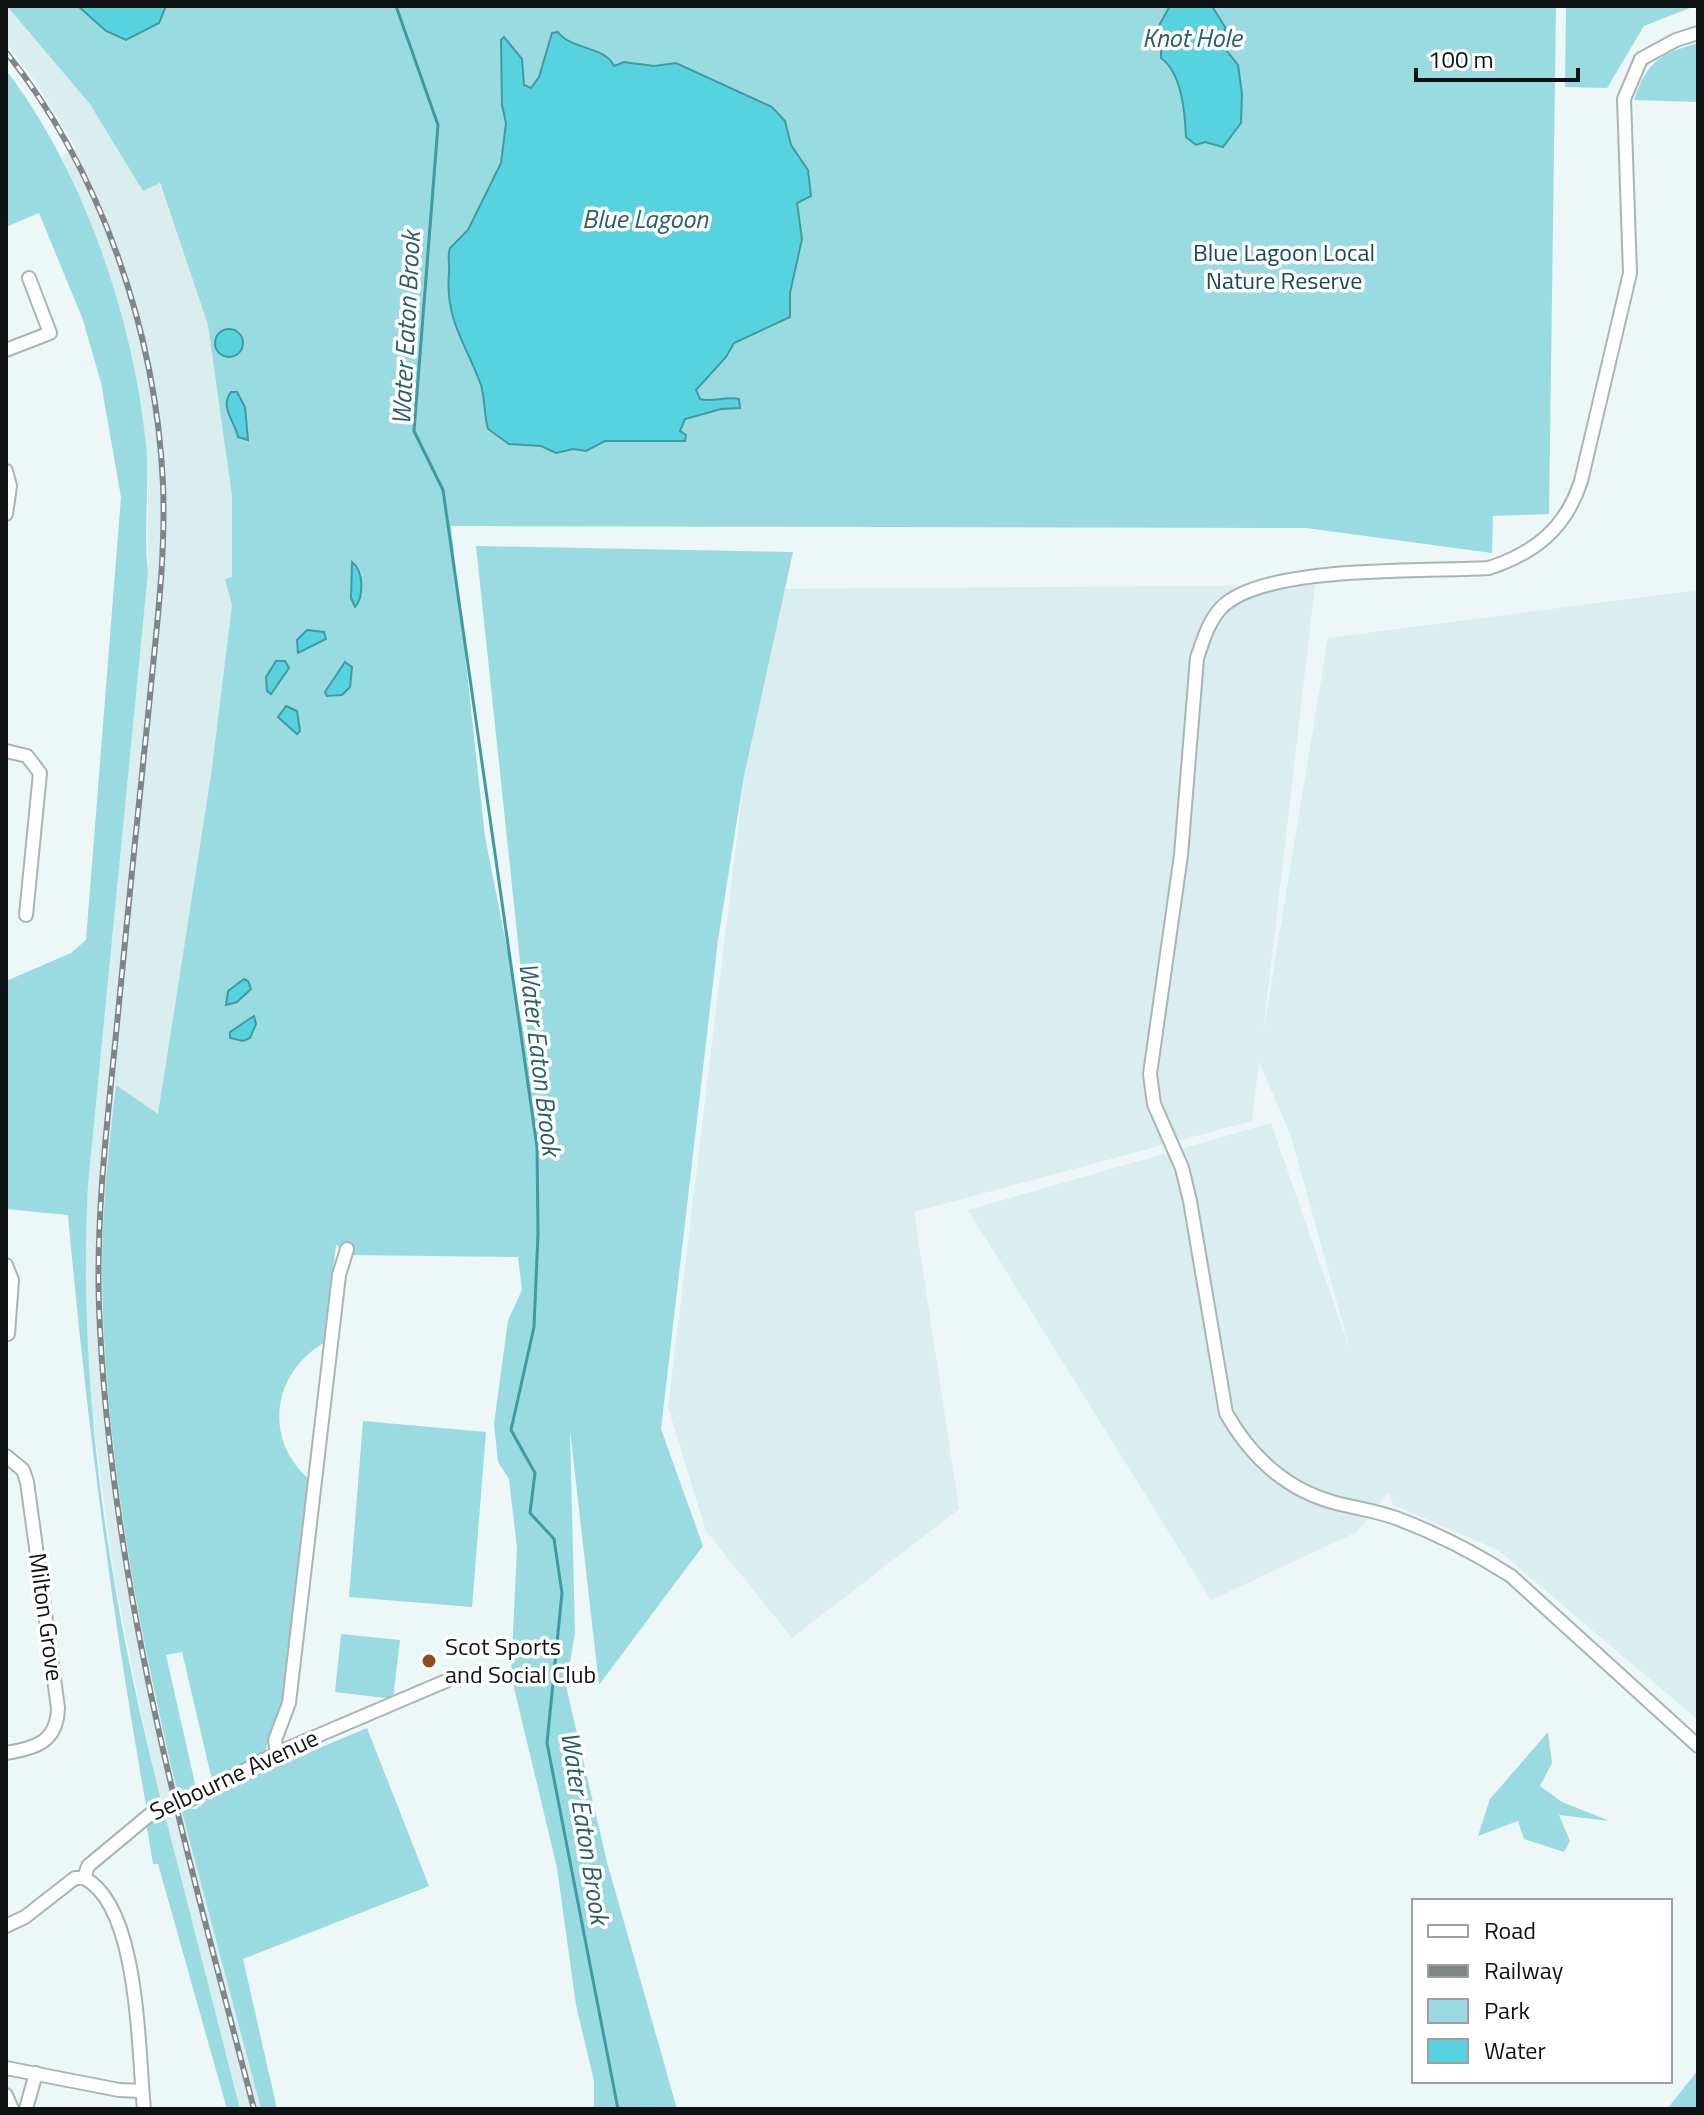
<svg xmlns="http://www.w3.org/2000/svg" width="1704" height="2115" font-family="'Titillium Web',sans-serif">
  <rect width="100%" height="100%" fill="#edf7f8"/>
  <g fill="#daedef">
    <path d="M7 6 91 104 143 191 159 183 208 325 232 496V577L226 579 232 605 211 775 158 1115 116 1086 103 1227 108 1381 120 1479 152 1686 179 1799 165 1803 161 1800 148 1748 114 1576 89 1390 84 1282 88 1185 148 572V472L143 417 77 194 62 156 76 148 37 84 6 43Z"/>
    <path d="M1315 585 1263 1034 1328 638 1698 590V1720L1498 1550 1393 1505 1389 1492 1357 1532 1211 1600 968 1210 1271 1123 1350 1350 1291 1136 1259 1062 1252 1121 914 1212 959 1509 792 1638 706 1531 668 1407 767 589Z"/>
    <path d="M181 1808 185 1820 261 2109H240L166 1819 168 1811Z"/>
  </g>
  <g fill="#99dbe1" fill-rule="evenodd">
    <path d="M7 6H1556L1549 514 1493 516 1492 553 1306 528 451 526 485 837 532 1074 476 546 793 552 744 776 718 940 661 1429 703 1546 599 1685 570 1430 575 1633 566 1686 607 1862 677 2109H594V2081L576 2005 557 1868 511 1675 517 1548 509 1479 498 1462 494 1424 508 1320 522 1290 518 1257 353 1255 336 1245 325 1342C272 1373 263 1439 309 1479L284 1694 265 1752 212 1780 182 1652 166 1655 196 1788 192 1794 179 1799C138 1628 104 1449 102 1272 102 1209 109 1147 116 1085L158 1114 211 775 232 605 225 579 232 577V496L208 325 160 183 143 191 90 104ZM352 668C352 684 349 695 331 697L328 688 339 670Z"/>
    <path d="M1566 6H1695L1644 26 1607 88 1565 87Z"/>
    <path d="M1698 43V102L1634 100C1647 61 1660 54 1698 43Z"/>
    <path d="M6 70C83 170 133 318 146 444 150 486 143 530 148 572L88 1185C77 1392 110 1600 161 1800L165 1803 146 1805C111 1609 86 1414 68 1215L6 1209V981L71 953 86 940 121 497 101 383 83 320 39 213 6 227Z"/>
    <path d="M363 1421 486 1432 472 1607 349 1597Z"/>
    <path d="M341 1634 400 1640 393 1699 335 1692Z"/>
    <path d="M367 1728 429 1886 243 1959 277 2109H261L181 1808 196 1809 220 1790Z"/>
    <path d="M1548 1732 1552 1763 1540 1786 1562 1802 1610 1821 1559 1815 1570 1841 1564 1852 1524 1839 1518 1821 1478 1836 1490 1799Z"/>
    <path d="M168 1811 166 1819 240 2109H227L158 1864H153L146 1822Z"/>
    <path d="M1698 2070V2109H1667Z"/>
  </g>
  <g fill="#56d3de" stroke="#4199a1" stroke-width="2">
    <path d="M78 6H166L159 23 126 40 106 31Z"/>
    <path d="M1170 6H1212L1225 27 1223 46 1238 65 1242 94 1241 123 1223 147 1205 142 1196 145 1186 137C1185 113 1182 73 1161 58V49L1153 36Z"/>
    <path d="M558 32C571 50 605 46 614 66L624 62 654 66 676 63 772 107 785 121 791 145 808 170 811 196 797 203 802 239 790 293V317L734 343 726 357 696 390 700 399C712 403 725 396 739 399L740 408 721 409 685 419 680 431 686 435 685 441H605L586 451 573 449 556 453 541 446 509 444 488 429C484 415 485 399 481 385 466 344 445 320 449 273 450 264 447 257 450 248L468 230 501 163 506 123 502 105 501 40 504 37 522 59 524 85 531 88 539 77 552 33Z"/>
    <circle cx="229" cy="343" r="14"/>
    <path d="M231 392H237L245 407 248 440 238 437C235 421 219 407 231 392Z"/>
    <path d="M352 562C364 571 364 597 355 607L351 598Z"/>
    <path d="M307 630 324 632 326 639 298 653 297 640Z"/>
    <path d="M276 661H285L289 668 271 694 267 691 266 677Z"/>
    <path d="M345 662 352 667 350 687 342 695 327 696 325 692Z"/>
    <path d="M286 706 297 711 300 731 297 734 278 717Z"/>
    <path d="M244 979 248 981 251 989 237 1002 226 1005 228 991Z"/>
    <path d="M254 1016 256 1024 250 1038 243 1041 230 1038V1032Z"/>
  </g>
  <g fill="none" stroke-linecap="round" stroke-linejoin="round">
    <path stroke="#4199a1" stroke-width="3" d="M396 6 438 125 414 431 443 490 537 1147 538 1234 534 1327 511 1430 535 1473 530 1513 554 1539 562 1593 547 1743 618 2109"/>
    <defs>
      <g id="street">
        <path d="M1698 33 1676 40 1641 59 1624 99 1630 273 1581 481C1566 528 1535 553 1489 568 1426 572 1263 564 1221 608 1208 622 1203 641 1197 658L1181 855 1150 1074 1154 1104 1182 1168 1190 1201 1226 1413C1251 1457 1286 1490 1336 1503 1356 1508 1376 1511 1396 1518 1436 1533 1475 1553 1511 1576L1698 1746"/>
        <path d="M6 350 50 333 29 278"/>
        <path d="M6 471 10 486 6 514"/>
        <path d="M6 751 27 756 40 773 26 915"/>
        <path d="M6 1265 12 1280 8 1334"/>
        <path d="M6 1456 23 1470 27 1482 58 1708C57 1742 36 1748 6 1753"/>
        <path d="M277 1753 275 1740 289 1703 339 1275 347 1249"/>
        <path d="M84 1878 88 1866 153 1812 188 1801 277 1753 446 1681"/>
        <path d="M84 1878C140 1906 138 2054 144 2109"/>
        <path d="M6 1926 25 1917 75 1878H84"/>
        <path d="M6 2068 119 2090 142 2091"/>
        <path d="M6 2095 12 2109"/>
        <path d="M26 2109 36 2073"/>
      </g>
    </defs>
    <use href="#street" stroke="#abb4b5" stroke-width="16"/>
    <use href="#street" stroke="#fff" stroke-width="12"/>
    <defs>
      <path id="rail" d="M6 52C101 171 156 332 163 484 166 558 156 632 149 706 137 819 126 931 115 1044 106 1132 96 1220 99 1308 110 1582 185 1845 254 2109"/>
    </defs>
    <use href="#rail" stroke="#808687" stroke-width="6"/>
    <use href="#rail" stroke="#fff" stroke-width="3" stroke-dasharray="9" stroke-linecap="butt"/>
  </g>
  <circle fill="#904d1c" stroke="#fff" stroke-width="3" cx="429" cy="1661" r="8"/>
  <g text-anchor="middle" stroke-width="7" stroke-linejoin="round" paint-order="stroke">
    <g font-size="24" fill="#144b50" stroke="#fff">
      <text x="1284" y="261">Blue Lagoon Local<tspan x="1284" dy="28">Nature Reserve</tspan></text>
    </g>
    <g font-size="24" fill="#0f1213" stroke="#fff">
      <text transform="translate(46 1617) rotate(82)" y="8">Milton Grove</text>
      <text transform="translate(234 1775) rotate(-25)" y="8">Selbourne Avenue</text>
    </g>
    <g font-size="24" fill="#0f1213" stroke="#fff" text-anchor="start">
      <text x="445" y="1655">Scot Sports<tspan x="445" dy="28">and Social Club</tspan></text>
    </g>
    <g font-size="26" font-style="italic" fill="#2a5f64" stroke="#fff">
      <text x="1192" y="47">Knot Hole</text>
      <text x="645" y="228">Blue Lagoon</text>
      <text transform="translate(406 328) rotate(-87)" y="9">Water Eaton Brook</text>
      <text transform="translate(540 1059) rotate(83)" y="9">Water Eaton Brook</text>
      <text transform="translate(585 1828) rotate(81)" y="9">Water Eaton Brook</text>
    </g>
  </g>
  <rect width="1704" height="2115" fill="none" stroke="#0f1213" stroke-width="16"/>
  <rect x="1412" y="1899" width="260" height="184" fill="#ffffff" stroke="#9fa0a1" stroke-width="2"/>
  <rect x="1428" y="1925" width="40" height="12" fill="#ffffff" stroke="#9fa0a1" stroke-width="2"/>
  <text x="1484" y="1939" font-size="24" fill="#0f1213">Road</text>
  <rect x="1428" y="1965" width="40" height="12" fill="#808687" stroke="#9fa0a1" stroke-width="2"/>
  <text x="1484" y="1979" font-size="24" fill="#0f1213">Railway</text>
  <rect x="1428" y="1999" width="40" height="24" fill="#99dbe1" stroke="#9fa0a1" stroke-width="2"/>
  <text x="1484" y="2019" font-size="24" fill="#0f1213">Park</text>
  <rect x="1428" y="2039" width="40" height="24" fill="#56d3de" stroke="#9fa0a1" stroke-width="2"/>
  <text x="1484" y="2059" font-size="24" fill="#0f1213">Water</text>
  <path d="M1416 68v12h162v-12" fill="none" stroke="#0f1213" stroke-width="4"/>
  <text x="1428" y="68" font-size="24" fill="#0f1213" stroke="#ffffff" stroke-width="6" paint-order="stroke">100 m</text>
</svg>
